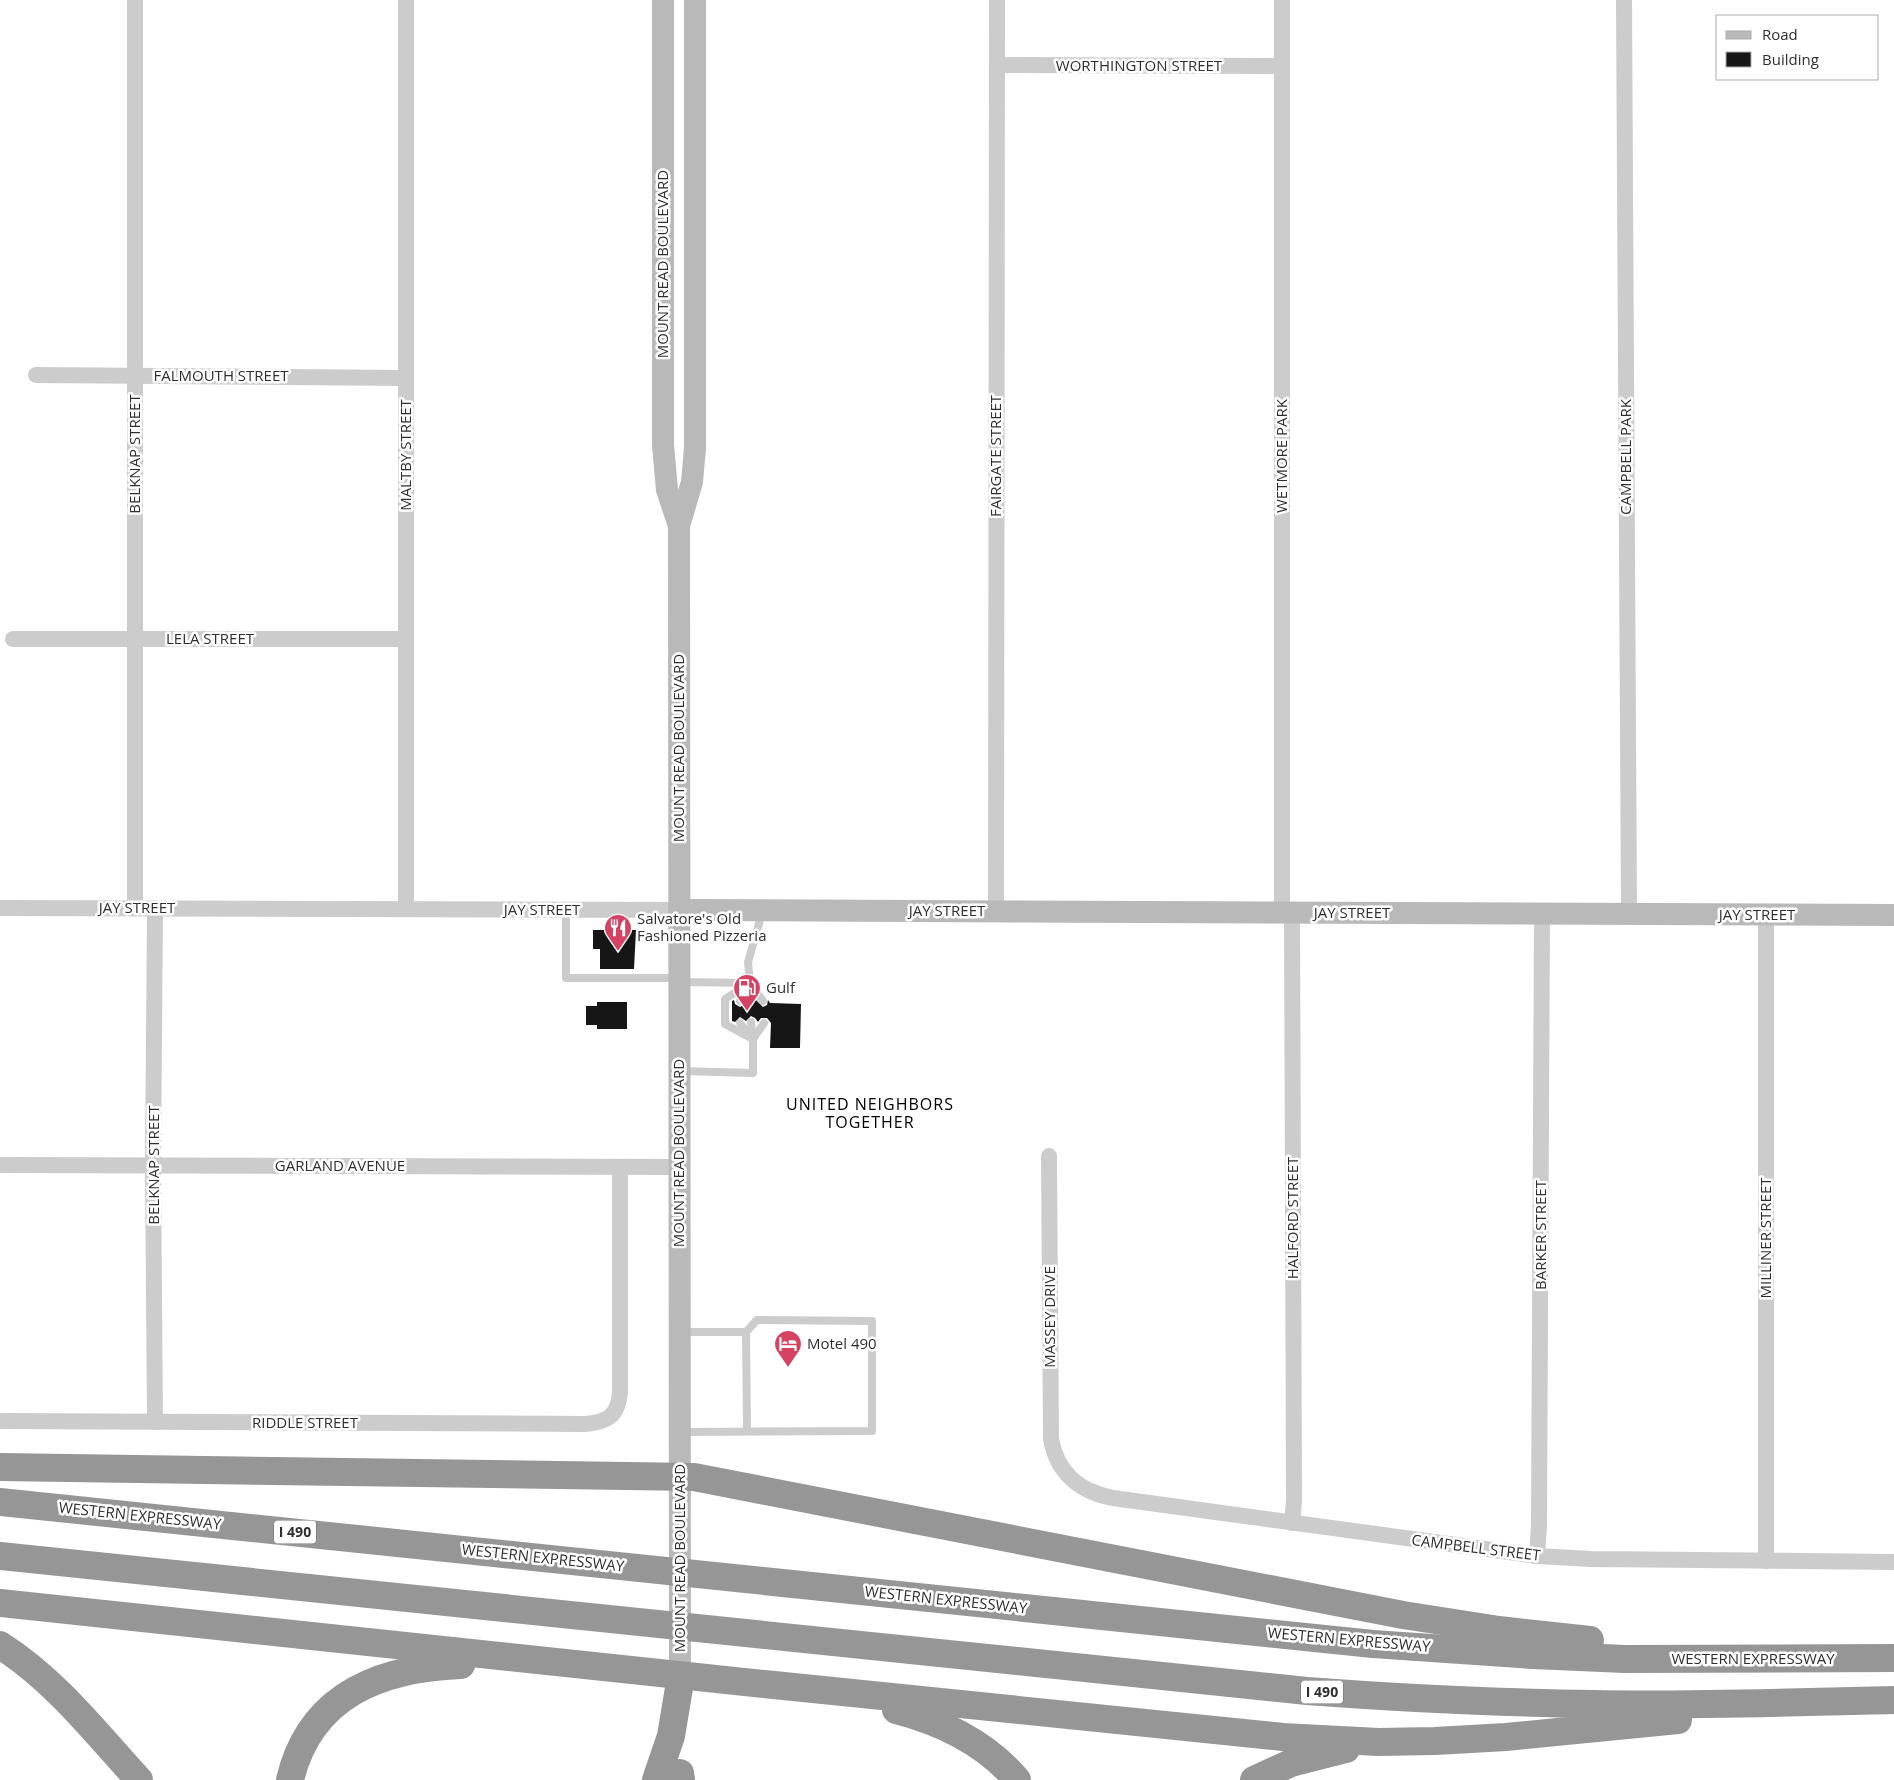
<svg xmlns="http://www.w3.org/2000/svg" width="1894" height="1780" font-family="'Open Sans',sans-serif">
  <rect width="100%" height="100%" fill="#fff"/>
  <g fill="#161616">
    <path d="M593 930H636L634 969H600V949H593Z"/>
    <path d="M734 1000 735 1004 740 1007 745 1004 748 1006H752L756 1000 763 1007 767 1005 768 1000 770 1003 801 1004 800 1048H770L771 1023 767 1018H761L758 1022 755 1018 751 1016 746 1021 740 1017 735 1022 732 1021V1001Z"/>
    <path d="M597 1002H627V1029H597V1025H586V1006H597Z"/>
  </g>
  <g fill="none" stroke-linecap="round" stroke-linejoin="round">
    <g stroke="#ccc" stroke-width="8">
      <path d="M566 910V978H678"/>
      <path d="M682 982 750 983"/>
      <path d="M748 984 725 999V1024L749 1037"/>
      <path d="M740 1001 750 983 748 962 762 913"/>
      <path d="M750 1001V983L763 1001"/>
      <path d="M751 1022 753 1039 764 1023"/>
      <path d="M681 1071 753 1073V1039L740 1023"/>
      <path d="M681 1332H746L757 1320 872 1321V1431L683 1432"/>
      <path d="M746 1332 747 1431"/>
    </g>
    <g stroke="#ccc" stroke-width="16">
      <path d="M406 0V909"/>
      <path d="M1282 0V913"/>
      <path d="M1624 0 1629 914"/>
      <path d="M997 65 1282 66"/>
      <path d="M36 375 406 378"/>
      <path d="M13 639H406"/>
      <path d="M0 908 679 910"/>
      <path d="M135 908V0"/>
      <path d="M155 908 153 1165 155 1422"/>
      <path d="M996 911 997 0"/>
      <path d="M1292 913 1294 1500 1292 1523"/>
      <path d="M1766 915V1561"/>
      <path d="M1049 1156 1051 1439C1057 1473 1080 1492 1113 1498L1537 1556 1591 1559 1894 1562"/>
      <path d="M0 1165 679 1167"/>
      <path d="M0 1421 585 1424C608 1422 618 1416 620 1392V1167"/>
      <path d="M1537 1556 1539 1526 1542 914"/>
    </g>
    <g stroke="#b9b9b9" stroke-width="22">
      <path d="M663 0V445L667 490 679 526"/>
      <path d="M679 910 1894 915"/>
      <path d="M680 1692 679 526 692 482 695 448V0"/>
    </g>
    <g stroke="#969696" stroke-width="28">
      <path d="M0 1467 694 1477 1403 1615 1499 1630 1590 1640"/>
      <path d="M0 1502 1373 1644 1533 1655 1625 1659 1894 1658"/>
      <path d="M0 1556 1307 1691C1403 1698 1499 1703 1595 1704 1695 1706 1794 1702 1894 1700"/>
      <path d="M0 1603 764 1684 1283 1737 1378 1742 1435 1741 1506 1737 1678 1720"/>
      <path d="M0 1645C55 1680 95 1732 139 1780"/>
      <path d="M896 1710C942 1722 986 1743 1017 1780"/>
      <path d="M680 1773 681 1780"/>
      <path d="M290 1780C310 1695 381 1668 461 1665"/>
      <path d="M656 1780 671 1736 680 1682"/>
      <path d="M1254 1780 1291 1763 1346 1749"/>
    </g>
  </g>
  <defs>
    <symbol id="restaurant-pin" viewBox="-11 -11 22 30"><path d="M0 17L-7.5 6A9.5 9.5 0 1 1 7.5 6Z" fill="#d64261" stroke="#fff"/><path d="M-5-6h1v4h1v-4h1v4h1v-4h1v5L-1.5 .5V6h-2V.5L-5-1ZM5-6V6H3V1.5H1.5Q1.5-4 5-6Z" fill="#fff"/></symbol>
    <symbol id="fuel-pin" viewBox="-11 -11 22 30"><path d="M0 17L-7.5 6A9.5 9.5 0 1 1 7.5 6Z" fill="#d64261" stroke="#fff"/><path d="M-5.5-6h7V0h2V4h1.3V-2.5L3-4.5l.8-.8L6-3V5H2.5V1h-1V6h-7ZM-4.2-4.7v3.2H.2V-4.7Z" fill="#fff"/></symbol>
    <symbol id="hotel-pin" viewBox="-11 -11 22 30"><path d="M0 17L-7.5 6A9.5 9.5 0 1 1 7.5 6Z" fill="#d64261" stroke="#fff"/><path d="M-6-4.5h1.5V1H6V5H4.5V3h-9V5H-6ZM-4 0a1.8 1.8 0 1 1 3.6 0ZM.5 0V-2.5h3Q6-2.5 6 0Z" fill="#fff"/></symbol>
  </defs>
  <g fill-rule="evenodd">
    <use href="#restaurant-pin" x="602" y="912" width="32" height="43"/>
    <use href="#fuel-pin" x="731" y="972" width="32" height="43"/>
    <use href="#hotel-pin" x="772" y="1328" width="32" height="43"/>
  </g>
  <g text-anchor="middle" stroke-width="5" stroke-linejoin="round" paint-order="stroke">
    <g fill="#fff" stroke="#6d6d6d" stroke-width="1">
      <rect x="274" y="1520.5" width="42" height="23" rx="4"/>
      <rect x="1301" y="1680.5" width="42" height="23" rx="4"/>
    </g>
    <g font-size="14" font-weight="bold" fill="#2f2f2f">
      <text x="295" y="1537">I 490</text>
      <text x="1322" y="1697">I 490</text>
    </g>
    <g font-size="15" fill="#2f2f2f" stroke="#fff">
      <text x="1139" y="71">WORTHINGTON STREET</text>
      <text transform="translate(663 264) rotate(-90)" y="5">MOUNT READ BOULEVARD</text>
      <text x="221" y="381">FALMOUTH STREET</text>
      <text transform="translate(135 454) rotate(-90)" y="5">BELKNAP STREET</text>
      <text transform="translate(406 455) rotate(-90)" y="5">MALTBY STREET</text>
      <text transform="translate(996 456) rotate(-90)" y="5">FAIRGATE STREET</text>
      <text transform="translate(1282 456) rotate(-90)" y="5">WETMORE PARK</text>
      <text transform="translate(1626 457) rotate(-90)" y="5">CAMPBELL PARK</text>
      <text x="210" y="644">LELA STREET</text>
      <text transform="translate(679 748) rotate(-90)" y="5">MOUNT READ BOULEVARD</text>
      <text x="137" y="913">JAY STREET</text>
      <text x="542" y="915">JAY STREET</text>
      <text x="947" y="916">JAY STREET</text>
      <text x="1352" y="918">JAY STREET</text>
      <text x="1757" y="920">JAY STREET</text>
      <text transform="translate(679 1153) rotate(-90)" y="5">MOUNT READ BOULEVARD</text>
      <text transform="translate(154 1165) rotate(-90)" y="5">BELKNAP STREET</text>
      <text x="340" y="1171">GARLAND AVENUE</text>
      <text transform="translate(1293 1218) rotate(-90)" y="5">HALFORD STREET</text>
      <text transform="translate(1541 1235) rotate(-90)" y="5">BARKER STREET</text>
      <text transform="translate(1766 1238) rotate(-90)" y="5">MILLINER STREET</text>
      <text transform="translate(1050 1317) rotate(-90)" y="5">MASSEY DRIVE</text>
      <text x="305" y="1428">RIDDLE STREET</text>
      <text transform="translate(140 1516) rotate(6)" y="5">WESTERN EXPRESSWAY</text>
      <text transform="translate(1476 1548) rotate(7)" y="5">CAMPBELL STREET</text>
      <text transform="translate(543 1558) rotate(6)" y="5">WESTERN EXPRESSWAY</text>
      <text transform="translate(680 1558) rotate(-90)" y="5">MOUNT READ BOULEVARD</text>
      <text transform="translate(946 1600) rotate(6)" y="5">WESTERN EXPRESSWAY</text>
      <text transform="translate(1349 1640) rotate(5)" y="5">WESTERN EXPRESSWAY</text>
      <text x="1753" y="1664">WESTERN EXPRESSWAY</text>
    </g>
    <g font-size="15" fill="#2f2f2f" stroke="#fff" text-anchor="start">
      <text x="637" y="924">Salvatore's Old<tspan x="637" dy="17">Fashioned Pizzeria</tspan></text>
      <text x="766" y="993">Gulf</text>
      <text x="807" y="1349">Motel 490</text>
    </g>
    <g font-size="16" letter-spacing="1" fill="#000" stroke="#fff">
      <text x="870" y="1110">UNITED NEIGHBORS<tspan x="870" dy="18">TOGETHER</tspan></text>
    </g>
  </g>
  <rect x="1716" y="15" width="162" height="65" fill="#ffffff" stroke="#acacac"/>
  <rect x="1726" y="31" width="25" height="8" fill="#b9b9b9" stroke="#acacac"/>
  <text x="1762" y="40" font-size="15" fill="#2f2f2f">Road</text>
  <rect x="1726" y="52" width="25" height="15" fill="#161616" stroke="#acacac"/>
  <text x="1762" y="65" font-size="15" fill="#2f2f2f">Building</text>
</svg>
